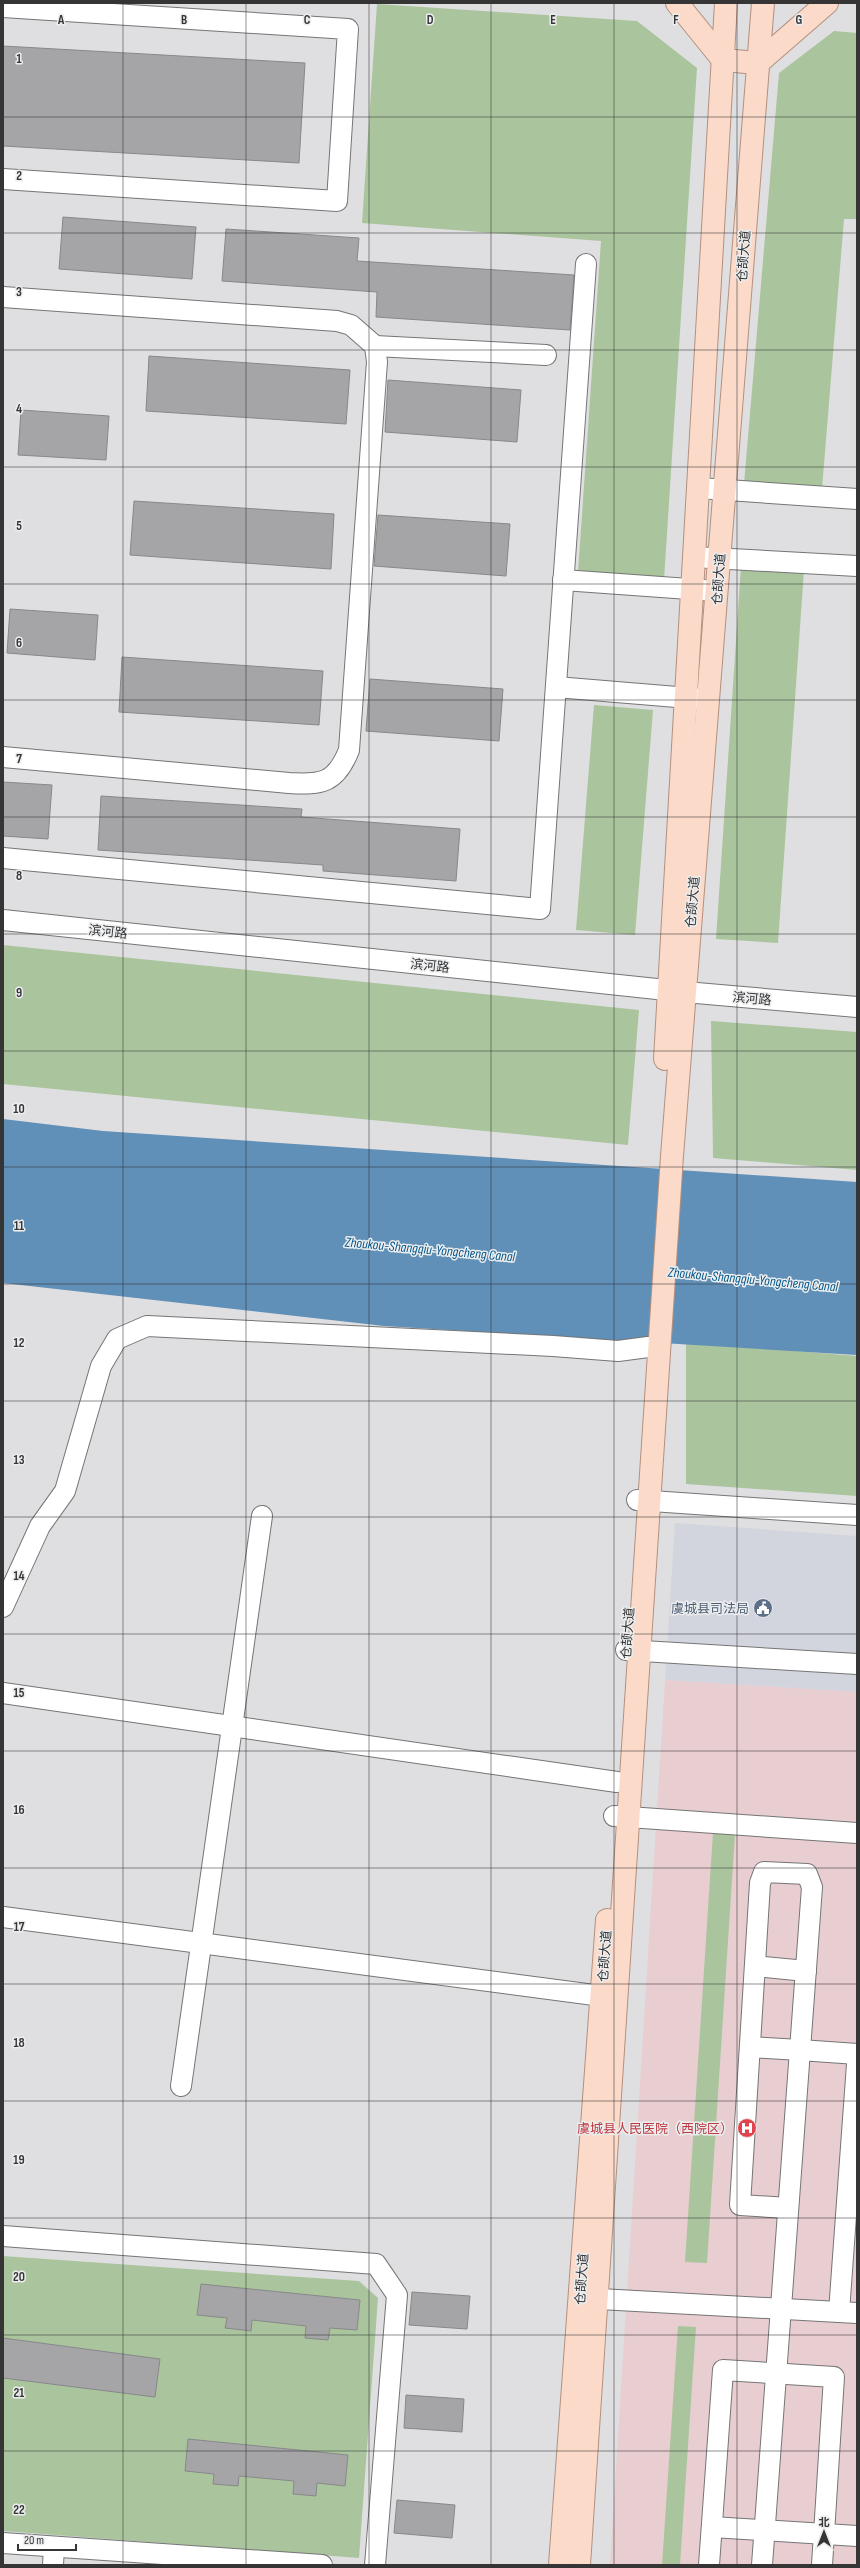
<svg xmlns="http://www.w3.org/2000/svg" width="860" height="2568" font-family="'Sofia Sans Condensed','Noto Sans SC',sans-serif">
  <rect width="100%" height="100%" fill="#dfdfe1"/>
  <path fill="#d3d5de" d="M675 1523 857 1536V1692L665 1680Z"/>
  <path fill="#e9ced1" d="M665 1680 857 1692V2565H610Z"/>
  <g fill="#aac59d">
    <path d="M377 4 637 21 697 68 664 580 578 572 601 241 362 223Z"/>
    <path d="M834 31 857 33V219H844L822 489 744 484 779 73Z"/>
    <path d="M741 566 804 570 778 943 716 939Z"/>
    <path d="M594 705 653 710 635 935 576 930Z"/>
    <path d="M3 945 639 1010 628 1145 3 1084Z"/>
    <path d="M711 1021 857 1032V1170L713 1158Z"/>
    <path d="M686 1342 857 1356V1496L686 1484Z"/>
    <path d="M713 1832 735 1834 707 2263 685 2262Z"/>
    <path d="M3 2256 359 2281 378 2298 359 2558 3 2531Z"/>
    <path d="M678 2326 696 2327 680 2565H662Z"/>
  </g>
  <path fill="#608fb8" d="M3 1119 103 1131 857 1182V1355L384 1326 3 1283Z"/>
  <g fill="#a5a5a7" stroke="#88888a">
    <path d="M3 46 305 63 299 163 3 146Z"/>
    <path d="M63 217 196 227 192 279 59 269Z"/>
    <path d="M226 229 359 238 357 261 574 275 570 330 376 317 377 292 222 281Z"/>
    <path d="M149 356 350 370 346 424 146 411Z"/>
    <path d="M388 380 521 390 517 442 385 432Z"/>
    <path d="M21 410 109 416 106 460 18 455Z"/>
    <path d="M134 501 334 514 331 569 130 555Z"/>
    <path d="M378 515 510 524 506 576 374 566Z"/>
    <path d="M10 609 98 615 95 660 7 653Z"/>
    <path d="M122 657 323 671 319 725 119 712Z"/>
    <path d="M370 679 503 689 499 741 366 731Z"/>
    <path d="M3 782 52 785 48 839 3 836Z"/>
    <path d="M101 796 302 809 301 817 460 829 456 881 323 871V865L98 850Z"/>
    <path d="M201 2284 360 2300 357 2330 330 2328 328 2340 305 2338 306 2326 252 2320 251 2331 225 2328 227 2318 197 2315Z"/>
    <path d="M412 2292 470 2296 467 2329 409 2325Z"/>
    <path d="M3 2338 160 2359 155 2397 3 2378Z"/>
    <path d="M406 2395 464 2399 462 2432 404 2428Z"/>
    <path d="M188 2439 348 2455 345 2486 317 2483 316 2496 293 2494 294 2481 239 2476 238 2486 213 2484 214 2474 185 2471Z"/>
    <path d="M397 2500 455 2505 452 2538 394 2533Z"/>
  </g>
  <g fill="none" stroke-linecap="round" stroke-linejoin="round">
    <defs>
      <g id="minor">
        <path d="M3 7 348 29 337 201 3 179"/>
        <path d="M3 297 337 321 351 325 375 346 377 362 349 750C336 783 322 785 289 783L3 757"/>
        <path d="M375 346 546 355"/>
        <path d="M698 488 857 499"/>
        <path d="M694 557 857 566"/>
        <path d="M563 580 717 591"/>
        <path d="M556 687 701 699"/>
        <path d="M3 858 540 909 586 264"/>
        <path d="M3 920 685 992 857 1007"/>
        <path d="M637 1500 857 1515"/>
        <path d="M3 1607 40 1526 65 1491 101 1366 117 1339 147 1326 553 1346 618 1351 648 1347"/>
        <path d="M626 1650 857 1664"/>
        <path d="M3 1693 617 1782"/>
        <path d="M614 1816 857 1833"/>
        <path d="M3 1917 617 1998"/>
        <path d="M755 1966 806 1971"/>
        <path d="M750 2047 800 2050 812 1887 807 1874 764 1872 760 1883 740 2205 788 2208"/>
        <path d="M181 2086 262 1516"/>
        <path d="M3 2236 376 2264 397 2295 375 2565"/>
        <path d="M581 2298 857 2313"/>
        <path d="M839 2312 857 2064"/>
        <path d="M712 2527 857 2536"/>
        <path d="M3 2543 322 2565"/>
        <path d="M53 2565 54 2547"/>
        <path d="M709 2565 723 2370 834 2377 822 2565"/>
        <path d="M762 2565 800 2050 857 2054"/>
      </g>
      <g id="major">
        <path d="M677 3 723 60 758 63 827 3"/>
        <path d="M665 1059 726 3"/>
        <path d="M560 2565 607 1920"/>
        <path d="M579 2565 672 1156 763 3"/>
      </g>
    </defs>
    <use href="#minor" stroke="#757576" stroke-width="22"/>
    <use href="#major" stroke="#b4907e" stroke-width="24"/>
    <use href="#minor" stroke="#fff" stroke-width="20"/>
    <use href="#major" stroke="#fbdac9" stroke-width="22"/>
  </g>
  <path fill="none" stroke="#353536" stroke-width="1" stroke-opacity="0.55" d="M123 3V2565M246 3V2565M369 3V2565M491 3V2565M614 3V2565M737 3V2565M3 117H857M3 233H857M3 350H857M3 467H857M3 584H857M3 700H857M3 817H857M3 934H857M3 1051H857M3 1167H857M3 1284H857M3 1401H857M3 1517H857M3 1634H857M3 1751H857M3 1868H857M3 1984H857M3 2101H857M3 2218H857M3 2335H857M3 2451H857"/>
  <defs>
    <symbol id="civic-disc" viewBox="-11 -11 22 22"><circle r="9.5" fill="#5c6f8a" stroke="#ecedee"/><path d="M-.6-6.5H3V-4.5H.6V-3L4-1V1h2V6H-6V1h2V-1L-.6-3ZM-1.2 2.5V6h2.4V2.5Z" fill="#fff"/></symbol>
    <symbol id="hospital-disc" viewBox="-11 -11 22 22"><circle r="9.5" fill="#e0444e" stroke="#ecedee"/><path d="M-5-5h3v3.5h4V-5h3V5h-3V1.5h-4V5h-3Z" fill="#fff"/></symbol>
  </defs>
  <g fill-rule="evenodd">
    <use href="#civic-disc" x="752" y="1597" width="22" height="22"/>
    <use href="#hospital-disc" x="736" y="2117" width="22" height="22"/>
  </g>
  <g text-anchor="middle" stroke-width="3" stroke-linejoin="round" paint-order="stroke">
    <g font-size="13" fill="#353536" stroke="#ecedee">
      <text transform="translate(743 256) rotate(-86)" y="5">仓颉大道</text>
      <text transform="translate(718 579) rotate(-86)" y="5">仓颉大道</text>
      <text transform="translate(692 902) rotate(-85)" y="5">仓颉大道</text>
      <text transform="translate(108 931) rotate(6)" y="5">滨河路</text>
      <text transform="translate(430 965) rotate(6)" y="5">滨河路</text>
      <text transform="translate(752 998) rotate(5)" y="5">滨河路</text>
      <text transform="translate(627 1633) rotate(-86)" y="5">仓颉大道</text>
      <text transform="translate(604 1956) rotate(-86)" y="5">仓颉大道</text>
      <text transform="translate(581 2279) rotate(-86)" y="5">仓颉大道</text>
    </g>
    <g font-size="13" fill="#4e5e75" stroke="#ecedee" text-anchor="end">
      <text x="749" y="1613">虞城县司法局</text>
    </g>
    <g font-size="13" fill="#be3a42" stroke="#ecedee" text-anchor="end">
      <text x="733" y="2133">虞城县人民医院（西院区）</text>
    </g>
    <g font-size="14" font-style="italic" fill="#005488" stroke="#ecedee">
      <text transform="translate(430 1249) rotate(5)" y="5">Zhoukou-Shangqiu-Yongcheng Canal</text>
      <text transform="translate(753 1279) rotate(5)" y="5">Zhoukou-Shangqiu-Yongcheng Canal</text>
    </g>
  </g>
  <g font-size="13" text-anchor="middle" font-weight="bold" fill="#353536" stroke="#ecedee" stroke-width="3" stroke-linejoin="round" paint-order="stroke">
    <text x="61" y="24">A</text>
    <text x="184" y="24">B</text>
    <text x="307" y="24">C</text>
    <text x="430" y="24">D</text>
    <text x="553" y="24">E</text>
    <text x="676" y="24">F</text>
    <text x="799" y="24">G</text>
    <text x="19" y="63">1</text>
    <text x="19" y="180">2</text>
    <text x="19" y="296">3</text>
    <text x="19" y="413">4</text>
    <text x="19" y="530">5</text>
    <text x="19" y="647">6</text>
    <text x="19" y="763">7</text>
    <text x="19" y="880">8</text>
    <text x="19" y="997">9</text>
    <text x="19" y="1113">10</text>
    <text x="19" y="1230">11</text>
    <text x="19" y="1347">12</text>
    <text x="19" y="1464">13</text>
    <text x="19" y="1580">14</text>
    <text x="19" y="1697">15</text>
    <text x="19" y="1814">16</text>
    <text x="19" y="1931">17</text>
    <text x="19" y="2047">18</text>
    <text x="19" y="2164">19</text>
    <text x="19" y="2281">20</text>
    <text x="19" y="2397">21</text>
    <text x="19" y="2514">22</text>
  </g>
  <rect width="860" height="2568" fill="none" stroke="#353536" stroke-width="8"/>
  <g transform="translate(824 2532)" stroke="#ecedee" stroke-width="3" paint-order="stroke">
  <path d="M0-3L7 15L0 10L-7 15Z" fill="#353536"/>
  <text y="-6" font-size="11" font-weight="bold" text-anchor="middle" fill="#353536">北</text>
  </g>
  <path d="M18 2544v6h58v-6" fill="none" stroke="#353536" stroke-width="2"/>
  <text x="24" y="2544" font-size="12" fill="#353536" stroke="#ecedee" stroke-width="3" paint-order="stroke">20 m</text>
</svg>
